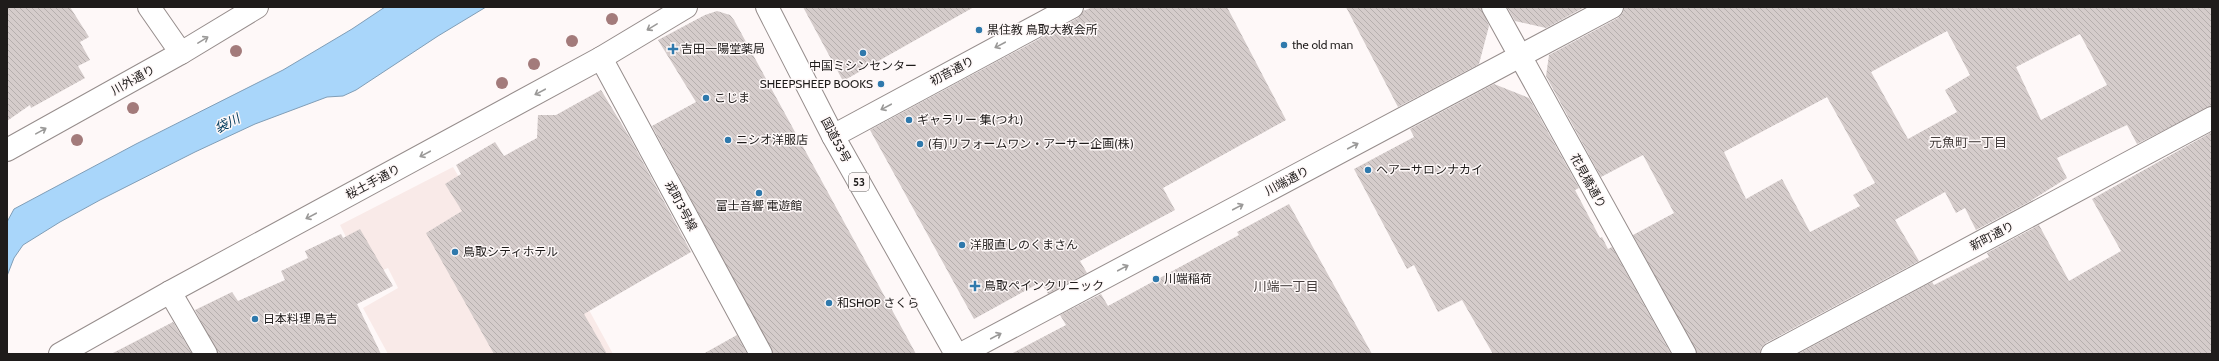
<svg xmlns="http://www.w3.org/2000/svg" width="2219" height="361" font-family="Cabin,'Noto Sans JP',sans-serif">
  <defs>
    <pattern id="building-back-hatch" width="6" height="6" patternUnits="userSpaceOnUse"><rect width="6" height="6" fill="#d5cccb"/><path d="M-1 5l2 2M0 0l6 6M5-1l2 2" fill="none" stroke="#b6afae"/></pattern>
  </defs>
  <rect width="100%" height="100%" fill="#fef8f8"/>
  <path fill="#f9eae8" d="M453 167 494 236 535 211 613 354H388L363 308 398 288 388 268 366 277 340 225Z"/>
  <path fill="#a9d6fa" stroke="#809eb7" d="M385 7H486L438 36 356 90 343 96 327 97 255 124 195 152 100 200 60 222 23 245 14 258 7 276V222L14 209 136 144 283 70 352 29Z"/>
  <g fill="url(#building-back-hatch)" fill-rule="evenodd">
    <path d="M7 7H70L89 37 80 42 90 60 78 66 85 78 31 108 30 105 7 121Z"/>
    <path d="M803 7H974L843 81Z"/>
    <path d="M1093 7H1227L1286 120 1163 188 1175 210 1080 261 1087 273 1048 294 1041 282 974 319 870 130 1078 18 1083 11Z"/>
    <path d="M1346 7H1481L1489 26 1479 64 1398 107Z"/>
    <path d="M1507 7H1585L1546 28 1515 21Z"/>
    <path d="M1624 7H2212V106L2137 144 2127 125 2057 158 2067 178 2027 203 1976 230 1965 208 1956 213 1945 192 1895 220 1919 261 1766 343 1761 348 1760 354H1697L1633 235 1674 213 1643 155 1601 177 1546 76 1549 55 1618 18 1623 13ZM1947 31 1970 75 1945 90 1957 112 1908 139 1871 72ZM2080 34 2107 85 2041 120 2016 67ZM1827 97 1875 183 1853 195 1860 206 1810 232 1782 179 1746 199 1724 152Z"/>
    <path d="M717 11 730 15 734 20 916 354H773L652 126 696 102 658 40 705 15Z"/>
    <path d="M1494 84 1529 98 1579 188 1575 190 1600 238 1602 237 1608 249 1612 247 1671 354H1493L1462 300 1438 312 1414 265 1407 269 1354 169 1414 137 1410 129Z"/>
    <path d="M601 90 630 138 691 252 584 314 607 354H494L426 233 462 211 445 184 461 174 456 165 495 142 504 156 537 138 538 115H556Z"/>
    <path d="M2212 132V354H1798L1932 282 1934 285 1989 257 1987 253 2039 225 2069 281 2121 251 2092 199Z"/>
    <path d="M1289 204 1372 354H1011L1066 325 1060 315 1101 294 1108 306 1239 235 1237 232Z"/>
    <path d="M360 229 393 286 357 304 381 354H218L195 310 232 292 238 301 285 280 281 271 308 258 305 251 341 234 343 238Z"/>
    <path d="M173 322 192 354H111Z"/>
    <path d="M737 335 747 354H703Z"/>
  </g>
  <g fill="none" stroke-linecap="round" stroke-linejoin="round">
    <defs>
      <g id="minor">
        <path d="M149 7 181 53"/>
        <path d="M1493 7 1685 354"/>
        <path d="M601 58 761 354"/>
        <path d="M833 136 1072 7"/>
        <path d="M7 150 181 53 257 7"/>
        <path d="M170 292 206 354"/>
        <path d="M60 354 170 292 601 58 686 7"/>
        <path d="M961 354 1612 7"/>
        <path d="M1772 354 2212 118"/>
      </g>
      <path id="highway" d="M767 7 833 136 956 354"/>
    </defs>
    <use href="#minor" stroke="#968d8c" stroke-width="24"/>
    <use href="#highway" stroke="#968d8c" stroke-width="24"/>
    <use href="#minor" stroke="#fff" stroke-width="22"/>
    <use href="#highway" stroke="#fff" stroke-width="22"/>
  </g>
  <g fill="#a37b7b">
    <circle cx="612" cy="19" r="6"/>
    <circle cx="572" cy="41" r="6"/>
    <circle cx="236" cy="51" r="6"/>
    <circle cx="534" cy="64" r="6"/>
    <circle cx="502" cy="83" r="6"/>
    <circle cx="133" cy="108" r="6"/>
    <circle cx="77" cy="140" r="6"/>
  </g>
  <defs><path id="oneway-shaft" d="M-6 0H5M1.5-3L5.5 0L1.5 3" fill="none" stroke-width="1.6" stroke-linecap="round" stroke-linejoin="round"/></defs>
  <g stroke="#9a9998">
    <use href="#oneway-shaft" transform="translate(652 27) rotate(149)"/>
    <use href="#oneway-shaft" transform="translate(203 40) rotate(-31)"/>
    <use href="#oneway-shaft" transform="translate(1000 45) rotate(152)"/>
    <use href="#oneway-shaft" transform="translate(540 92) rotate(152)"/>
    <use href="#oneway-shaft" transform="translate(886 107) rotate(152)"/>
    <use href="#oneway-shaft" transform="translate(41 131) rotate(-29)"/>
    <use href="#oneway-shaft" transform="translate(1353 146) rotate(-28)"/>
    <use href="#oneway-shaft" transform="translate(425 154) rotate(152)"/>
    <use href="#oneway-shaft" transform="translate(1238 207) rotate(-28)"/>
    <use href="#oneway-shaft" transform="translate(311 216) rotate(152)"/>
    <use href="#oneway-shaft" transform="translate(1123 268) rotate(-28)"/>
    <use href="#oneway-shaft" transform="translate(996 336) rotate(-28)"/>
  </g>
  <g fill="#2f79ac" stroke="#fef8f8" stroke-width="1.5">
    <circle cx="979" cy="30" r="4"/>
    <circle cx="1284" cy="45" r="4"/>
    <path d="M671 43h4v4h4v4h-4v4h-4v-4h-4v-4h4z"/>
    <circle cx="863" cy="53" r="4"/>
    <circle cx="881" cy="84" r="4"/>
    <circle cx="706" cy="98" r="4"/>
    <circle cx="909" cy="120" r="4"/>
    <circle cx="728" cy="140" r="4"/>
    <circle cx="920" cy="144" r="4"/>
    <circle cx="1368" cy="170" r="4"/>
    <circle cx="759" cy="193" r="4"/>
    <circle cx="962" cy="245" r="4"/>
    <circle cx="455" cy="252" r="4"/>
    <circle cx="1156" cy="279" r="4"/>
    <path d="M973 280h4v4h4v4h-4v4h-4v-4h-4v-4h4z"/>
    <circle cx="829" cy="303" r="4"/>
    <circle cx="255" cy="319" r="4"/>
  </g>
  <g text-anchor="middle" stroke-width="3" stroke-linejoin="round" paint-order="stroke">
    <rect fill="#fef8f8" stroke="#625e5d" stroke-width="1" x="849" y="173" width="20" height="18" rx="3"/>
    <g font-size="11" font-weight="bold" fill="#1f1c1b">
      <text x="859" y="186">53</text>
    </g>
    <g font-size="12" fill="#1f1c1b" stroke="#fef8f8" text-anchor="start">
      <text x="987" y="34">黒住教 鳥取大教会所</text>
      <text x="1292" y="49">the old man</text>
      <text x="681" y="53">吉田一陽堂薬局</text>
      <text x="863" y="70" text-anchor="middle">中国ミシンセンター</text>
      <text x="873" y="88" text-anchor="end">SHEEPSHEEP BOOKS</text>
      <text x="714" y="102">こじま</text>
      <text x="917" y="124">ギャラリー 集(つれ)</text>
      <text x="736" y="144">ニシオ洋服店</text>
      <text x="928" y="148">(有)リフォームワン・アーサー企画(株)</text>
      <text x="1376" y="174">ヘアーサロンナカイ</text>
      <text x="759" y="210" text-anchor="middle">富士音響 電遊館</text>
      <text x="970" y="249">洋服直しのくまさん</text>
      <text x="463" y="256">鳥取シティホテル</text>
      <text x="1164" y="283">川端稲荷</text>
      <text x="984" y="290">鳥取ペインクリニック</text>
      <text x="837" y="307">和SHOP さくら</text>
      <text x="263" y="323">日本料理 鳥吉</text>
    </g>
    <g font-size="12" fill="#1f1c1b" stroke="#fef8f8">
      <text transform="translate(952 71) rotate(-28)" y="4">初音通り</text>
      <text transform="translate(133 80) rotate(-29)" y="4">川外通り</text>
      <text transform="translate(836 140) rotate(62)" y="4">国道53号</text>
      <text transform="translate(1287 181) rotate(-28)" y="4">川端通り</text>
      <text transform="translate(1588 181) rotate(61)" y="4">花見橋通り</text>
      <text transform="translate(373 182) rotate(-28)" y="4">桜土手通り</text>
      <text transform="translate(681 206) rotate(62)" y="4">戎町3号線</text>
      <text transform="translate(1992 236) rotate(-28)" y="4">新町通り</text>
    </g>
    <g font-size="13" font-style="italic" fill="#013a5c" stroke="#fef8f8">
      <text transform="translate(227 123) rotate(-27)" y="5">袋川</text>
    </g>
    <g font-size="13" fill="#463f3e" stroke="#fef8f8">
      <text x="1968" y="147">元魚町一丁目</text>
      <text x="1286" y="291">川端一丁目</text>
    </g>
  </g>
  <rect width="2219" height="361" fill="none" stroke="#1f1c1b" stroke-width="16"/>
</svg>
